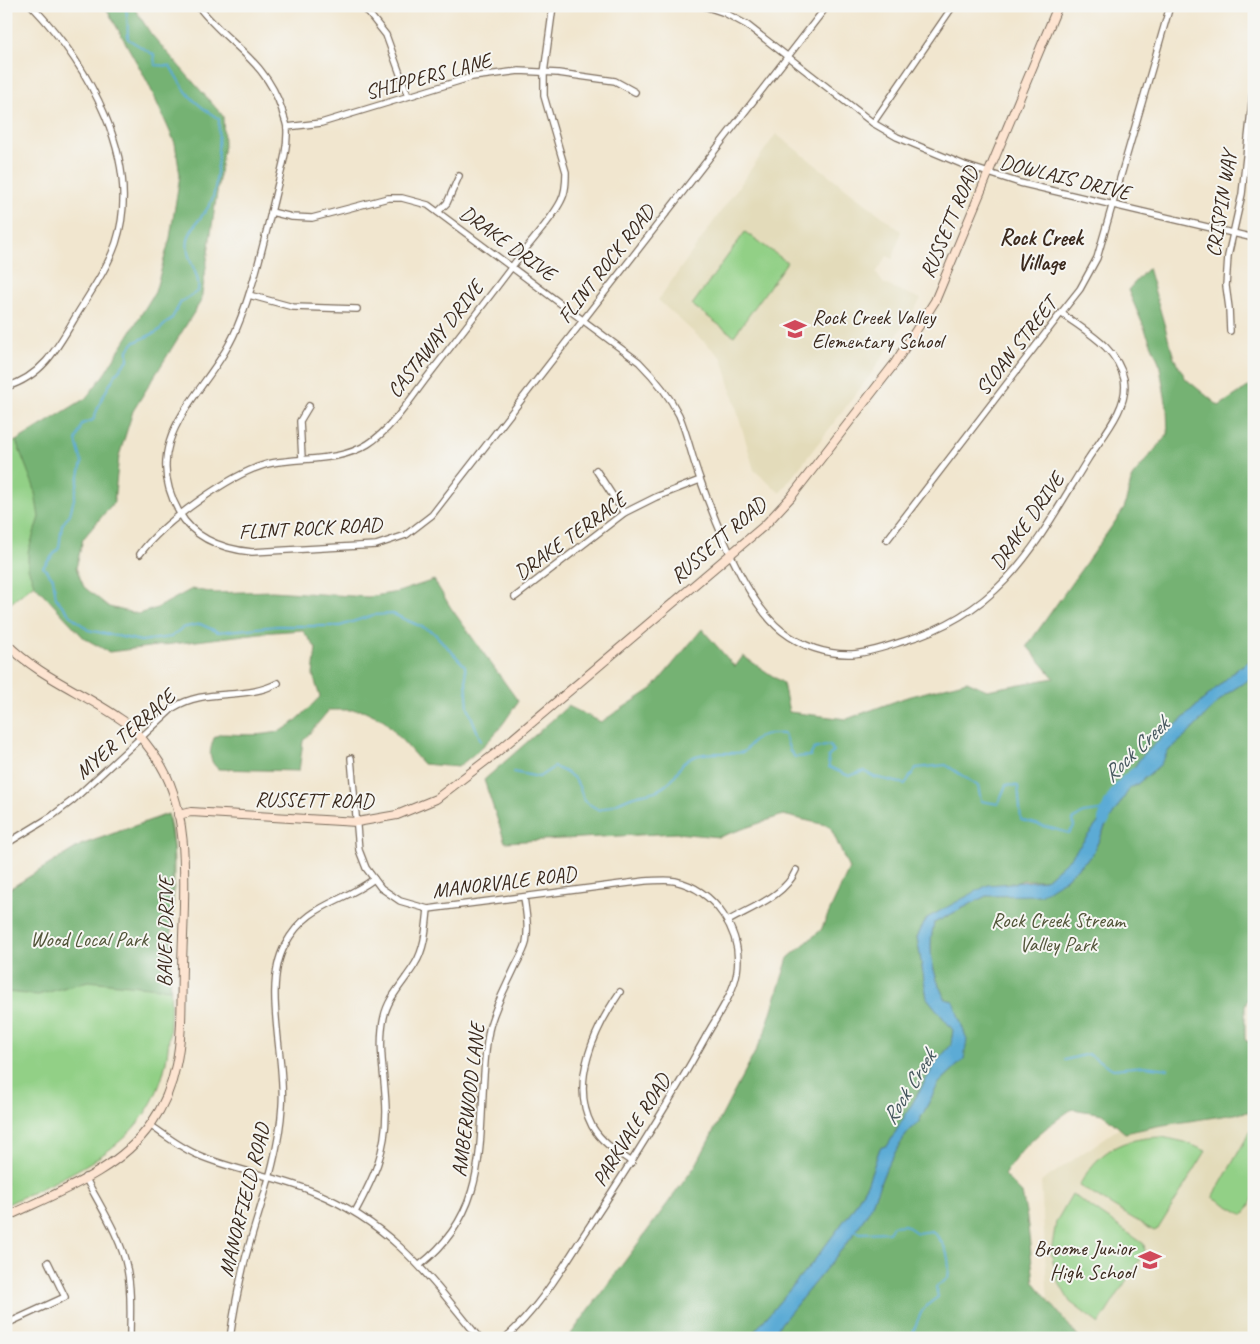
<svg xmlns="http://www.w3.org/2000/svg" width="1260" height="1344" font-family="Caveat,sans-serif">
  <rect width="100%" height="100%" fill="#f6f6f2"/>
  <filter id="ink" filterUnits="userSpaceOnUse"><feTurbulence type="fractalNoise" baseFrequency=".02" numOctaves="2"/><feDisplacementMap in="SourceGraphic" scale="10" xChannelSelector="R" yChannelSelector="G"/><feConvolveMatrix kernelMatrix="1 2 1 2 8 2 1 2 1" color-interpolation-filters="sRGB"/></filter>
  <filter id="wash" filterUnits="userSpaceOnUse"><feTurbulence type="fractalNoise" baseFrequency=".0096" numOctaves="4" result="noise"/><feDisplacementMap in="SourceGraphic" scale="20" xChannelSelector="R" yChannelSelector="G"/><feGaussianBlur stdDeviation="1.12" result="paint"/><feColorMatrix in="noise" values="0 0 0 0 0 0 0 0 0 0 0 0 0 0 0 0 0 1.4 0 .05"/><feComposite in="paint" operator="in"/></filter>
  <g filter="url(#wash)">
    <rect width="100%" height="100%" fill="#f1e6cf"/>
    <g fill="#e3dbba">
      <path d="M776 134 901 231 893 259 887 256 876 273 884 284 921 299 869 377 780 493 754 470 722 358 658 300Z"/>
      <path d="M1189 1080 1254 1085V1338H1050L1041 1182Z"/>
    </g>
    <g fill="#92d086" stroke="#667d52">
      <path d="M745 232 787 262 734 336 692 305Z"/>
      <path d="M16 441 41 460 43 554 34 584 6 607V444Z"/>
      <path d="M168 814C179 859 172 908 171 954 170 987 172 1022 167 1056 153 1145 77 1170 6 1205V891L81 845Z"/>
      <path d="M1251 1130 1254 1132V1197L1244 1215 1213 1197Z"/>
      <path d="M1162 1137 1185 1142 1206 1151 1158 1229 1154 1231 1079 1186C1098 1150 1122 1138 1162 1137Z"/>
      <path d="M1072 1194 1144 1244 1145 1251 1099 1324 1070 1302 1058 1281 1051 1252 1056 1222Z"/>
    </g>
    <g fill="#75b273" stroke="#586e48">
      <path d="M105 6H133L151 34 223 116 224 145 201 301 133 411 119 456 114 502 83 539 76 568 84 587 109 607 138 614 157 608 192 589 214 593 272 591 368 597 398 592 434 580 451 608 518 701C498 734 487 744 458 767L423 764 384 720 363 710H329L303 741 299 771 218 769C207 759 210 750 214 738L220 734C239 734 262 737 280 731 295 725 308 708 320 697L313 675 316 648 302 630 260 633 109 652 84 638 34 584 28 568V552L39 517 34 487 16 441 86 398 105 373 155 292 170 238 180 175 175 143 148 83Z"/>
      <path d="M1148 268 1174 358 1186 379 1219 406 1254 383V658L1237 669 1141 757 1097 824 1071 857 1045 880H1023L927 918 917 937 927 998 953 1030 951 1045 937 1061 888 1145 880 1148 868 1182 852 1210 814 1261 749 1338H568L696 1165 764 1035 788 958 821 930 849 869 830 826 783 815 719 837 676 833 505 842 484 780 568 706 601 722 652 689 702 629 735 667 743 656 783 683 789 712 847 719 904 698 967 681 987 690 1054 678 1027 646 1124 509 1132 477 1168 434 1167 408 1159 362 1128 290Z"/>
      <path d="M1254 676V987L1245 1005V1040L1254 1044V1111L1157 1126 1125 1133 1103 1114 1072 1109C1043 1129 1023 1145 1004 1175L1022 1193 1027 1218 1034 1282 1079 1338H769L852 1237 870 1209 887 1166 906 1134 918 1123 939 1083 964 1059 953 1001 945 999C933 974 927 951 934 923L986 896 1010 895 1064 880 1092 855 1105 827 1130 787 1136 785 1160 765 1169 750 1187 735 1225 695Z"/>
      <path d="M168 814 173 848 170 989 88 981 38 995 6 992V891L81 845Z"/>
    </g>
    <path fill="#5babd5" stroke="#4b6a7a" d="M1254 658V676L1225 695 1187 735 1169 750 1160 765 1136 785 1130 788 1105 827 1092 855 1064 880 1040 895 986 896 934 923C927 951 933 974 945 999L953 1001 967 1040 964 1059 939 1083 918 1123 906 1134 887 1166 870 1209 852 1237 769 1338H749L814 1261 852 1210 868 1182 880 1148 888 1145 937 1061 951 1045 953 1030 927 998 917 937 927 918 988 885 1045 880 1071 857 1097 824 1141 757 1237 669Z"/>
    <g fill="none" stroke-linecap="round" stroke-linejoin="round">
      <g stroke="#5babd5" stroke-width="2">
        <path d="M111 6 119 9 121 6"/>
        <path d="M125 6C129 18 127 27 128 39L154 55 155 65 170 66C186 94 192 102 219 119 218 140 219 178 213 197 209 213 192 222 188 240 184 260 201 272 198 291L181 302 172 318 157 332 133 343 128 350V360L117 372 102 398 93 420 82 424 76 441 82 462 74 499 70 514 62 525 59 548 43 567 53 578 56 598 69 614 88 630 141 641 171 637 182 628 200 624 218 632 277 626H340L373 615 393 614 433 632 465 666 468 708 481 741"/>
        <path d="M513 772 539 777 554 767C575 775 578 780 584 801L599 810C611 807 620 801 631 797 646 792 658 794 670 781 677 775 680 764 687 760 706 749 724 755 744 752 758 734 762 733 784 734L790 751 795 757 810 756 814 749 829 745 834 751 828 757 829 767 849 776 864 771 874 777 905 784 916 768 946 765 978 786 981 801 998 804 1006 785 1018 786 1021 820 1069 833 1074 827 1073 820 1083 813 1107 810"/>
        <path d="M1065 1060 1088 1054 1113 1069 1144 1066 1168 1069"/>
        <path d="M855 1230 860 1233 889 1232 893 1226 905 1225 917 1233 932 1231C946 1244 951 1258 948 1278L936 1287 938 1297C917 1311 920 1317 911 1338"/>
      </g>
      <path stroke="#5babd5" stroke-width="12" d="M1104 820C1110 799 1121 782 1139 771"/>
    </g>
  </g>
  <g filter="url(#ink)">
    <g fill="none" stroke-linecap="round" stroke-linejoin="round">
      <defs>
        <g id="street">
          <path d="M198 6C228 45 266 60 282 110 283 116 287 123 287 129 288 151 280 174 275 196 264 241 254 287 236 330 209 394 136 435 179 512 194 539 223 549 252 552L376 545 406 535 432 515 827 6"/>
          <path d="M363 6 386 35 408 96"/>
          <path d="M704 6 725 13 747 25 873 123 897 137 964 165 1020 183 1254 238"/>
          <path d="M873 123 953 6"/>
          <path d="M287 127 321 123 472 77 519 71 558 73 615 81 635 92"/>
          <path d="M271 212 292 217 312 218 388 198H402L428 205 639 362C655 378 669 395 679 415 688 436 692 458 700 479 715 521 746 603 782 631 801 646 827 655 852 654 869 653 888 646 904 641 1006 610 1036 543 1088 459 1102 437 1130 406 1124 379 1117 347 1086 332 1061 313"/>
          <path d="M438 212 447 203 459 176"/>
          <path d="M249 295 293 307 357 309"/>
          <path d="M1230 331 1229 308 1226 286 1228 256 1242 194 1254 83"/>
          <path d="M6 387C43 376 58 347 76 316 90 293 107 269 116 243 143 160 88 65 32 6"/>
          <path d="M302 459 300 421 309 406"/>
          <path d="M596 470 624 513"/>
          <path d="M887 540 1061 313 1080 289 1097 258 1170 6"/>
          <path d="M140 554C162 523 235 470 272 463 305 457 339 462 368 444 392 429 411 398 428 376 459 336 490 296 520 256 533 239 552 219 561 201 566 192 566 181 566 172L544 96V73L553 6"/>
          <path d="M515 597 624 513 656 497 700 480"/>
          <path d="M351 758 359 850 366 868 381 888 400 901 428 909 645 881C654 881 665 879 675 881 715 890 743 932 737 972 733 996 715 1019 704 1040 668 1105 628 1168 587 1230 562 1268 540 1308 505 1338"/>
          <path d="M6 844 52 816 73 800 173 708C205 687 245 701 278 683"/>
          <path d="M728 921C752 907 785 896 796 870"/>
          <path d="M620 992C595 1028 569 1083 592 1126 601 1142 617 1152 632 1162"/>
          <path d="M150 1125C166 1136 181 1148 198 1155 235 1171 276 1176 314 1192 392 1224 428 1275 479 1338"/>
          <path d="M85 1177C100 1206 121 1237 127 1268 132 1291 130 1315 130 1338"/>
          <path d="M355 1212C374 1177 386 1152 386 1112 386 1080 377 1048 384 1017 388 997 405 981 415 964 425 948 426 928 428 909"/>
          <path d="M420 1265C486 1213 479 1151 484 1075 485 1060 486 1045 489 1030 494 1008 506 987 515 967 519 959 524 951 526 943 529 927 526 913 524 897"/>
          <path d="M6 1324 65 1297 48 1262"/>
          <path d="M230 1338C234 1310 239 1283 246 1256 260 1206 279 1157 282 1106 286 1058 262 987 285 945 307 903 341 904 374 879"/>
          <path d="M336 1338V1337"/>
        </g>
        <g id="secondary">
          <path d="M6 643C38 676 82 692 119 718 134 727 145 742 155 756 195 811 183 902 182 967 181 999 183 1033 176 1065 172 1085 163 1107 151 1124 119 1171 56 1193 6 1217"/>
          <path d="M178 815 191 812 357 822 397 815 436 799 496 753 765 525 791 497 895 363 935 301 1058 6"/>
        </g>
      </defs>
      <use href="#street" stroke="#7b6c5c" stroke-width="8"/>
      <use href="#secondary" stroke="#7b6c5c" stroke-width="10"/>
      <use href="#street" stroke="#fff" stroke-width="5.5"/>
      <use href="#secondary" stroke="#fde4d1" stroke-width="8"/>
    </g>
  </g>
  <defs>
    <symbol id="school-bare" viewBox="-9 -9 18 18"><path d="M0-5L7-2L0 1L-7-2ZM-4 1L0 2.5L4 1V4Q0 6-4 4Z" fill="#d1495b" stroke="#f6f6f2" stroke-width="2.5" paint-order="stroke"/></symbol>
  </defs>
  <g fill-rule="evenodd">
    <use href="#school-bare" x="779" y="313" width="32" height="32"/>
    <use href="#school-bare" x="1134" y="1244" width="32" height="32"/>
  </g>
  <g text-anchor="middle" stroke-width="4" stroke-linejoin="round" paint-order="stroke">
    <g font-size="21" fill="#3b2a1e" stroke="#f6f6f2">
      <text transform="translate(428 76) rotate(-15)" y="7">SHIPPERS LANE</text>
      <text transform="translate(1065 177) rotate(14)" y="7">DOWLAIS DRIVE</text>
      <text transform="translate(1221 204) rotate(-81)" y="7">CRISPIN WAY</text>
      <text transform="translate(949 222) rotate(-67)" y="7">RUSSETT ROAD</text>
      <text transform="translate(508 243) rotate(36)" y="7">DRAKE DRIVE</text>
      <text transform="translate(606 264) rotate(-52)" y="7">FLINT ROCK ROAD</text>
      <text transform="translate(435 339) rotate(-52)" y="7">CASTAWAY DRIVE</text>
      <text transform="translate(1016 346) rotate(-52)" y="7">SLOAN STREET</text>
      <text transform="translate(1027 521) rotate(-55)" y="7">DRAKE DRIVE</text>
      <text transform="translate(310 528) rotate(-3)" y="7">FLINT ROCK ROAD</text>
      <text transform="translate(570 536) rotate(-36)" y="7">DRAKE TERRACE</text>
      <text transform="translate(718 540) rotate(-41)" y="7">RUSSETT ROAD</text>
      <text transform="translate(125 734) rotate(-41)" y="7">MYER TERRACE</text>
      <text transform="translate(314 800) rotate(1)" y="7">RUSSETT ROAD</text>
      <text transform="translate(504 882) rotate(-7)" y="7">MANORVALE ROAD</text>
      <text transform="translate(165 932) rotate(-89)" y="7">BAUER DRIVE</text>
      <text transform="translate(468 1100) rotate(-83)" y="7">AMBERWOOD LANE</text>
      <text transform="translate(631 1130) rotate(-58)" y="7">PARKVALE ROAD</text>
      <text transform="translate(244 1200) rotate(-76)" y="7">MANORFIELD ROAD</text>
    </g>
    <g font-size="21" fill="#3b2a1e" stroke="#f6f6f2" text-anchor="start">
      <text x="812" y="324">Rock Creek Valley<tspan x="812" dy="24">Elementary School</tspan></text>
      <text x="1134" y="1255" text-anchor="end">Broome Junior<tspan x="1134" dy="24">High School</tspan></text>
    </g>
    <g font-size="21" fill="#515438" stroke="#f6f6f2">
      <text x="1058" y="927">Rock Creek Stream<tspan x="1058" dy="24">Valley Park</tspan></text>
      <text x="89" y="946">Wood Local Park</text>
    </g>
    <g font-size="22" font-weight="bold" fill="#3b2a1e" stroke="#f6f6f2">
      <text x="1041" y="245">Rock Creek<tspan x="1041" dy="25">Village</tspan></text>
    </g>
    <g font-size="22" font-style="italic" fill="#46575e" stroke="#f6f6f2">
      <text transform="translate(1135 749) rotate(-44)" y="8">Rock Creek</text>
      <text transform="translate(908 1087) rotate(-58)" y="8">Rock Creek</text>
    </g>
  </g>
  <rect width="1260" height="1344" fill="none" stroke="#f6f6f2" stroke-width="25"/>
</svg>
